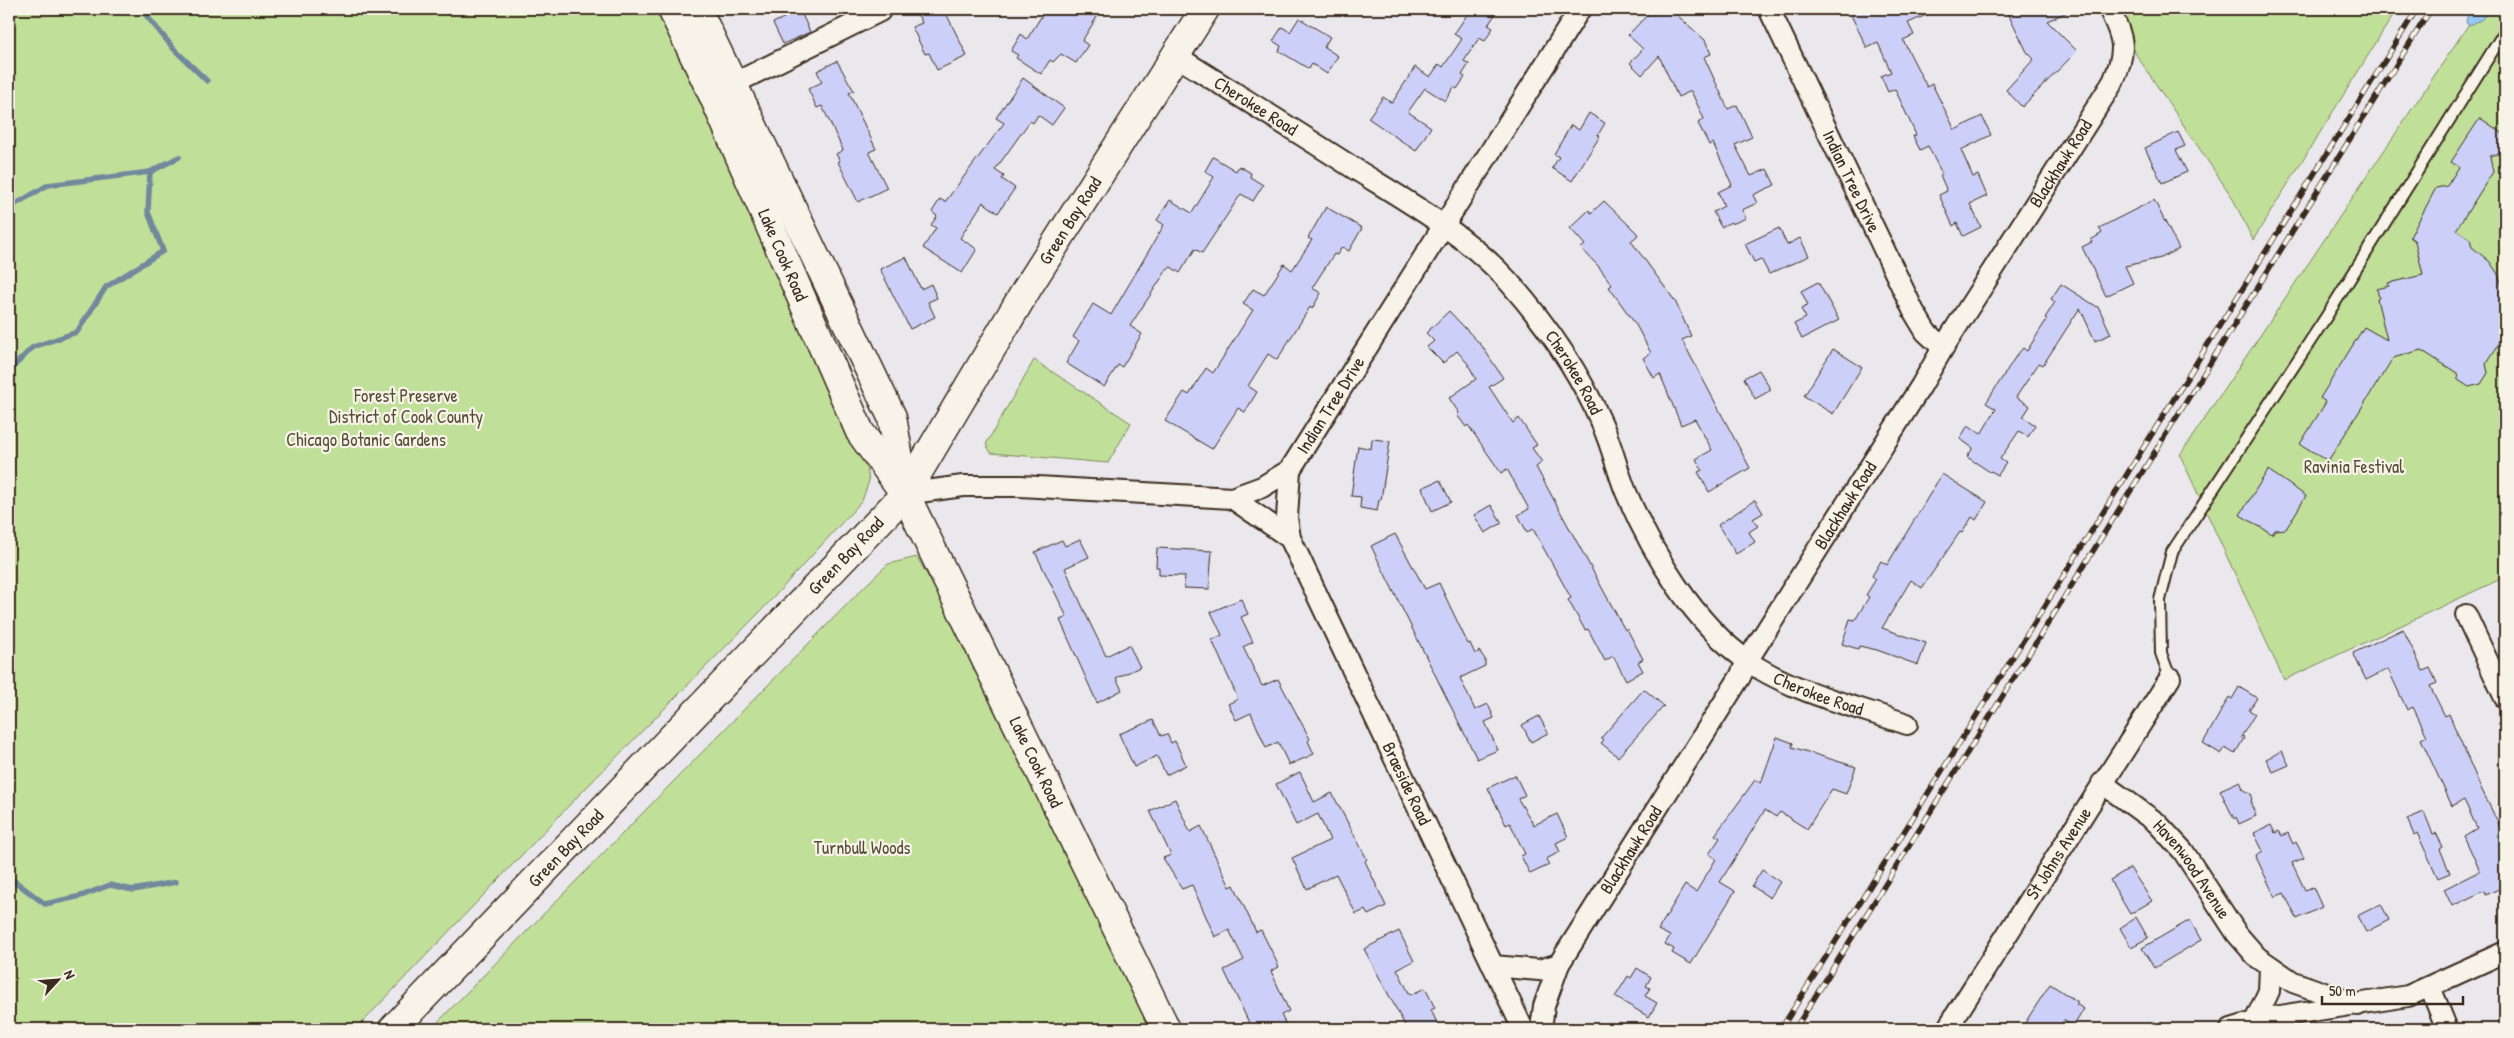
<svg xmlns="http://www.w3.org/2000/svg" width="2514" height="1038" font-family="'Patrick Hand',sans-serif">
  <rect width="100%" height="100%" fill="#eae8ed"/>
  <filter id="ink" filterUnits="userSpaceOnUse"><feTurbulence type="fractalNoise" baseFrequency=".02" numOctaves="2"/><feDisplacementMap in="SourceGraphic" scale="10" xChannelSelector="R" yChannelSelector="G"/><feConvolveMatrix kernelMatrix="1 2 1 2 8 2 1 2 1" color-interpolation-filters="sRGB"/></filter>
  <g filter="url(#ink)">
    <g fill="#c0e099" stroke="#7e855c">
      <path d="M9 9H664L866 459 869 481 862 501 759 613 579 795 356 1029H9Z"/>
      <path d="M2114 9H2397L2253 240 2232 197 2137 56Z"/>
      <path d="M2479 9H2505V577L2284 680 2180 455Z"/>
      <path d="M1034 360 1131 423 1108 463 991 453 986 444Z"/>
      <path d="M917 557 955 624 1159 1029H431L866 585 888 564Z"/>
    </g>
    <path fill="#96c8f2" stroke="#72899d" d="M2469 9H2491L2481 20 2470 25 2466 22Z"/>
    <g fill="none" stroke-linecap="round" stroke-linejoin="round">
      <g stroke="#72899d" stroke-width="5.5">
        <path d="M146 15 174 49 207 81"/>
        <path d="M9 208 48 185 150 172"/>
        <path d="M9 371 33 347 77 332 106 287 163 251 148 212 150 172 179 157"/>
        <path d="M9 877 45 904 81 896 110 885 133 890 176 882"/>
      </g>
    </g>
    <g fill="#cccff8" stroke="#3b2a1e">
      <path d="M915 9H944L967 56 937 70 929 53 925 54 912 27 922 23Z"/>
      <path d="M1046 9H1102L1082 41 1088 45 1076 63 1061 54 1053 62 1050 60 1041 74 1016 58 1018 55 1011 51 1021 34 1027 39Z"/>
      <path d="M1471 9H1499L1488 25 1493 28 1485 41 1479 38 1464 61 1469 64 1462 75 1465 77 1457 89 1454 87 1445 101 1425 88 1408 112 1431 127 1416 151 1368 118 1383 97 1392 103 1415 67 1430 77 1439 64 1443 67 1462 39 1454 34Z"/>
      <path d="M1653 9H1686L1678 16 1705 40 1711 54 1704 57 1728 109 1737 105 1752 137 1735 145 1751 176 1767 169 1775 185 1753 195 1757 203 1742 210 1746 218 1732 224 1731 222 1721 227 1713 212 1724 206 1718 192 1732 185 1713 143 1709 145 1698 123 1704 119 1691 91 1678 97 1659 56 1642 75 1630 63 1643 49 1628 35Z"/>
      <path d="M1848 9H1940L1908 23 1914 35 1903 40 1927 87 1932 84 1955 130 1982 116 1991 135 1961 150 1973 177 1978 175 1987 196 1970 204 1981 227 1963 236 1957 223 1953 226 1939 195 1947 191 1940 175 1942 174 1928 146 1920 150 1913 136 1916 135 1895 89 1888 92 1881 76 1891 72 1878 43 1867 48Z"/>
      <path d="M2006 9H2074L2047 21 2077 51 2022 107 2006 90 2034 59 2027 52Z"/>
      <path d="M800 10 810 32 783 44 773 23Z"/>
      <path d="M1299 18 1330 37 1324 47 1338 56 1327 74 1312 64 1309 69 1279 51 1281 46 1273 41 1282 27 1290 32Z"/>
      <path d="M837 61 854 91 849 93 876 149 869 152 887 188 858 202 838 162 840 161 836 154 843 150 822 106 817 108 808 89 822 82 817 71Z"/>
      <path d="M1023 78 1064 108 1052 125 1038 115 1033 123 1030 121 995 170 1004 176 1002 179 1015 188 998 213 983 202 960 238 977 249 962 273 923 248 936 228 931 225 937 216 932 212 940 199 945 202 1004 123 996 118Z"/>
      <path d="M1589 113 1605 123 1598 135 1600 136 1572 181 1552 168 1559 157 1554 154 1571 125 1579 130Z"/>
      <path d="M2480 118 2505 135V152L2490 156 2493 172 2456 230 2470 239 2472 247 2490 262 2498 274 2505 293V327L2497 347 2486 364 2488 373 2481 384 2469 387 2458 380 2457 373 2421 350 2393 358 2328 461 2300 444 2326 402 2320 398 2364 327 2387 340 2377 299 2379 298 2377 289 2389 286 2388 283 2423 275 2415 241 2410 237 2436 188 2447 186 2459 167 2451 162Z"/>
      <path d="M2178 132 2185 146 2176 150 2187 172 2162 183 2145 148Z"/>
      <path d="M1213 157 1236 171 1239 166 1251 173 1250 177 1263 185 1253 201 1241 194 1202 253 1195 249 1180 273 1171 267 1166 271 1130 326 1142 334 1122 367 1118 365 1104 387 1066 363 1079 341 1073 337 1093 304 1111 315 1164 225 1157 220 1170 200 1192 213 1214 177 1205 171Z"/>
      <path d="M2154 200 2179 249 2161 258 2125 266 2133 283 2106 296 2082 247 2092 242 2091 240 2102 233 2099 228Z"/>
      <path d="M1604 201 1636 232 1638 235 1631 241 1675 301 1691 336 1682 340 1750 468 1709 492 1698 472 1702 470 1696 459 1712 450 1695 419 1681 425 1660 374 1654 378 1643 358 1651 353 1636 325 1609 287 1612 285 1599 267 1581 248 1585 245 1570 228 1589 210 1591 213Z"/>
      <path d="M1326 207 1362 228 1349 251 1342 247 1337 255 1334 254 1312 288 1321 293 1312 309 1310 307 1277 360 1268 354 1248 386 1257 392 1245 412 1238 408 1212 449 1165 421 1184 392 1189 395 1206 368 1213 373 1253 310 1243 304 1253 289 1264 295 1284 264 1292 270 1312 240 1308 238Z"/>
      <path d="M1779 228 1787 245 1800 238 1809 256 1769 274 1761 259 1754 262 1745 244Z"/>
      <path d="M906 257 921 289 931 284 937 298 928 302 935 317 910 329 880 269Z"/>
      <path d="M1818 282 1839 320 1802 339 1794 324 1806 318 1801 309 1808 305 1801 291Z"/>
      <path d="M2061 284 2099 308 2111 334 2095 341 2080 308 2043 365 2039 363 2016 397 2030 406 2023 417 2035 425 2028 437 2019 431 2000 459 2006 463 1998 475 1991 471 1990 472 1967 457 1973 448 1960 439 1968 425 1981 434 1996 409 1986 403 2016 356 2023 348 2027 351 2047 319 2045 318 2055 302 2051 299Z"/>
      <path d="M1449 311 1482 346 1503 378 1489 387 1513 423 1519 418 1537 445 1532 448 1542 462 1536 467 1625 630 1627 629 1643 659 1638 662 1643 671 1626 680 1613 656 1605 661 1588 629 1585 630 1568 600 1571 598 1533 529 1527 532 1518 515 1529 509 1507 469 1501 473 1468 425 1466 427 1457 415 1459 413 1449 398 1476 379 1468 364 1457 351 1443 363 1427 347 1434 341 1426 333Z"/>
      <path d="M1833 349 1862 367 1833 414 1804 396Z"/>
      <path d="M1759 370 1771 390 1755 399 1744 378Z"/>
      <path d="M1372 439 1390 441 1381 500H1379L1377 511 1360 508 1361 497 1351 496 1358 446 1371 449Z"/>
      <path d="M2268 470 2306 496 2286 529 2275 530 2272 534 2240 515Z"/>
      <path d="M1942 474 1987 502 1976 520 1972 517 1962 533 1960 532 1922 588 1911 580 1882 628 1926 643 1918 665 1877 650 1859 646 1858 649 1842 644 1850 619 1855 620 1869 597 1866 595 1876 579 1872 576 1881 561 1887 565Z"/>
      <path d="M1440 480 1451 502 1432 511 1422 488Z"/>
      <path d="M1755 500 1763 513 1753 519 1758 526 1749 532 1755 542 1736 554 1718 525Z"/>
      <path d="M1491 505 1502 523 1485 533 1474 515Z"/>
      <path d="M1395 534 1425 589 1439 583 1468 644 1470 643 1475 654 1479 651 1485 659V666L1460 678 1475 710 1488 704 1494 718 1485 722 1498 750 1477 759 1371 546Z"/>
      <path d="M1080 539 1089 557 1065 568 1089 621 1106 656 1129 645 1140 667 1116 678 1122 690 1097 703 1060 620 1067 617 1035 552 1062 540 1065 546Z"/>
      <path d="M1157 548 1212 551 1209 589 1184 588 1185 576 1159 575V567H1156Z"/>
      <path d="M1241 599 1248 614 1241 617 1253 642 1243 647 1262 686 1278 679 1310 739 1308 741 1314 754 1289 765 1278 742 1266 748 1251 713 1236 720 1228 704 1238 699 1212 640 1222 635 1211 612Z"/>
      <path d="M2403 629 2423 671 2430 668 2437 683 2430 686 2445 716 2449 714 2480 786 2505 837V886L2486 895 2484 891 2452 906 2444 889 2480 871 2464 836 2477 828 2464 800 2452 806 2421 739 2427 736 2413 707 2407 710 2388 669 2366 680 2353 653Z"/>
      <path d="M2239 687 2257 698 2249 710 2255 714 2241 737 2244 738 2235 754 2225 748 2221 754 2203 743 2229 697 2232 699Z"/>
      <path d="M1644 689 1664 706 1618 757 1601 743 1604 740 1601 738Z"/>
      <path d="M1539 716 1548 733 1531 742 1522 725Z"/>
      <path d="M1153 720 1161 736 1167 734 1171 743 1175 741 1186 765 1166 775 1157 756 1134 767 1119 734Z"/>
      <path d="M1777 737 1793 743 1792 747 1856 767 1846 794 1832 789 1807 829 1780 812 1776 817 1765 810 1720 882 1735 891 1691 964 1672 953 1674 949 1665 944 1670 936 1658 930 1685 885 1696 892 1716 859 1709 854 1720 838 1715 835 1755 780 1761 783Z"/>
      <path d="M2282 751 2289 765 2273 772 2266 759Z"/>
      <path d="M1300 772 1314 802 1332 793 1367 859 1365 861 1386 906 1368 915 1365 910 1356 914 1336 874 1307 889 1292 858 1330 840 1318 814 1296 825 1276 784Z"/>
      <path d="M1515 775 1525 795 1518 799 1534 825 1557 814 1568 837 1556 843 1560 852 1546 859 1549 865 1530 874 1521 856 1525 854 1510 823 1506 825 1488 788Z"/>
      <path d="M2240 781 2243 789 2252 795 2251 804 2256 816 2239 824 2236 817 2234 819 2220 790Z"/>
      <path d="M1175 799 1190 832 1201 826 1230 887 1234 885 1256 932 1261 930 1273 954 1279 967 1271 971 1289 1011 1281 1015 1288 1029H1252L1224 970 1244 960 1229 930 1215 937 1192 885 1182 889 1163 858 1171 855 1150 811Z"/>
      <path d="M2424 812 2433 834 2436 833 2443 847 2440 849 2450 873 2438 878 2417 833 2414 835 2407 819Z"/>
      <path d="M2271 825 2275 833 2279 831 2282 836 2288 833 2293 844 2296 842 2304 858 2292 863 2305 890 2313 887 2322 907 2297 919 2284 893 2275 897 2257 859 2256 855 2263 851 2254 833Z"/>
      <path d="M2130 868 2152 901 2130 914 2110 880Z"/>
      <path d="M1762 870 1780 882 1770 898 1752 886Z"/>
      <path d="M2381 904 2389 920 2366 932 2357 916Z"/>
      <path d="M2136 917 2148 938 2131 947 2120 928Z"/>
      <path d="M2190 920 2201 940 2154 968 2142 948Z"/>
      <path d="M1399 931 1414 961 1397 969 1410 995 1425 988 1435 1008 1431 1010 1440 1029H1407L1364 949Z"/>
      <path d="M1637 968 1651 977 1646 986 1650 988 1645 996 1657 1003 1649 1017 1615 997 1628 976 1631 978Z"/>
      <path d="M2050 984 2078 1002 2076 1004 2084 1009 2073 1027 2064 1020 2058 1029H2021Z"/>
    </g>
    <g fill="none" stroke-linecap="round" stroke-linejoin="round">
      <defs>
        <path id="lane" d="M2170 678 2161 653 2160 600 2172 552 2326 317 2505 31"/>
        <g id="street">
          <path id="s1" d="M1769 9 1914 312 1926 332 1943 348"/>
          <path id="s2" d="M1176 56C1236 94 1296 131 1355 169 1408 202 1467 235 1509 282 1547 325 1579 371 1602 424 1612 446 1617 470 1626 492 1652 553 1694 624 1749 662 1793 692 1857 707 1907 724"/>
          <path d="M721 90 880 11"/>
          <path id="s3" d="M1290 470 1287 518 1290 538 1523 1029"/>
          <path id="s4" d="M905 494 963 486H1020L1232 498 1262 487 1290 470 1580 9"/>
          <path d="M1232 498 1290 538"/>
          <path d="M2466 615 2505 698"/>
          <path id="s5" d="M2102 783 2157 823 2183 851 2237 934 2257 957 2293 982 2358 1005"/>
          <path id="s6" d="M1493 966 1539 970 1559 964 1740 677 1747 661 1921 386 1943 348 2113 82C2127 50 2124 39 2109 9"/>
          <path d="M2430 987 2447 1029"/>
          <path d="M2255 1021 2269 991 2270 967"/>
          <path d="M1541 1029 1544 1006 1559 964"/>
          <path id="s7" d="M1947 1029 2170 678"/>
          <path d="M2231 1029 2267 1018 2408 996 2505 952"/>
        </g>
        <g id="secondary">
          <path id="s8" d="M672 9 713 95 860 432 905 494 1166 1029"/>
          <path d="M697 9 892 417 904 488"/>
          <path id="s9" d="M393 1029 905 494 1028 287 1205 9"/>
        </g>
      </defs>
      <use href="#lane" stroke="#3b2a1e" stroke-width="14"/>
      <use href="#street" stroke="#3b2a1e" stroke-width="24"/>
      <use href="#secondary" stroke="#3b2a1e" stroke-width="31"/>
      <use href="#lane" stroke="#f7f3e8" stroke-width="10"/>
      <use href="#street" stroke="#f7f3e8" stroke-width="20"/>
      <use href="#secondary" stroke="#f7f3e8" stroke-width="28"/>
      <defs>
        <g id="rail">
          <path d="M1781 1029 2417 9"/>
          <path d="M1795 1029 2431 9"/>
        </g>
      </defs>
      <use href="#rail" stroke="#3b2a1e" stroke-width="5.5"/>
      <use href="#rail" stroke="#f7f3e8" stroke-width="4" stroke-dasharray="11" stroke-linecap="butt"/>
    </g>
  </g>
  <g text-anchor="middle" stroke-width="4.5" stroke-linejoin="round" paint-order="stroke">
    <g font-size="18" fill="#3b2a1e" stroke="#f7f3e8">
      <text dy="6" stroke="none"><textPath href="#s2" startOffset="94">Cherokee Road</textPath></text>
      <text dy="6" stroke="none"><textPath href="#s6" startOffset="1012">Blackhawk Road</textPath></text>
      <text dy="6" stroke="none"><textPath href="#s1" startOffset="191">Indian Tree Drive</textPath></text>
      <text dy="6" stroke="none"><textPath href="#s9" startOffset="1060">Green Bay Road</textPath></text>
      <text dy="6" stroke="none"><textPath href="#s8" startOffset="270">Lake Cook Road</textPath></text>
      <text dy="6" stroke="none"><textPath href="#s2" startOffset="515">Cherokee Road</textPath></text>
      <text dy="6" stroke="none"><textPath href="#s4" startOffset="469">Indian Tree Drive</textPath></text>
      <text dy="6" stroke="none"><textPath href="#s6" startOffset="608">Blackhawk Road</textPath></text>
      <text dy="6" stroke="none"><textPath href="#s9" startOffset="655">Green Bay Road</textPath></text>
      <text dy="6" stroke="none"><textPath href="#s2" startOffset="935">Cherokee Road</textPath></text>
      <text dy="6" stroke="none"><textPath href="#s8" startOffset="838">Lake Cook Road</textPath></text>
      <text dy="6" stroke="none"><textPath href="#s3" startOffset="340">Braeside Road</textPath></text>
      <text dy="6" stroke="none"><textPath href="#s9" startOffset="250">Green Bay Road</textPath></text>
      <text dy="6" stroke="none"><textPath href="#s6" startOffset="202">Blackhawk Road</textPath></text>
      <text dy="6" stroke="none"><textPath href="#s7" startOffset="208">St Johns Avenue</textPath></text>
      <text dy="6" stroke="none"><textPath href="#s5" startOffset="126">Havenwood Avenue</textPath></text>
    </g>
    <g font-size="18" fill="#564e37" stroke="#f7f3e8">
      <text x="406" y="402">Forest Preserve<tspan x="406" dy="21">District of Cook County</tspan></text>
      <text x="366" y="446">Chicago Botanic Gardens</text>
      <text x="2354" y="473">Ravinia Festival</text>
      <text x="862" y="854">Turnbull Woods</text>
    </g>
  </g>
  <rect width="2514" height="1038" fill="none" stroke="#f7f3e8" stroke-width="30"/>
  <rect x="15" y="15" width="2484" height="1008" fill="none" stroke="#3b2a1e" stroke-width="2" filter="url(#ink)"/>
  <g transform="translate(58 980) rotate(64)" stroke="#f7f3e8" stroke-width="4" paint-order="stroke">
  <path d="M0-4L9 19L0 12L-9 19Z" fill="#3b2a1e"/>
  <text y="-8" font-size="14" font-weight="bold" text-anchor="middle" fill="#3b2a1e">N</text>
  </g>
  <path d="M2322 996v8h141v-8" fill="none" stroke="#3b2a1e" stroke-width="2.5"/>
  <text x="2329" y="996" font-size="15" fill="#3b2a1e" stroke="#f7f3e8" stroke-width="4" paint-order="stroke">50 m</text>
</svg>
